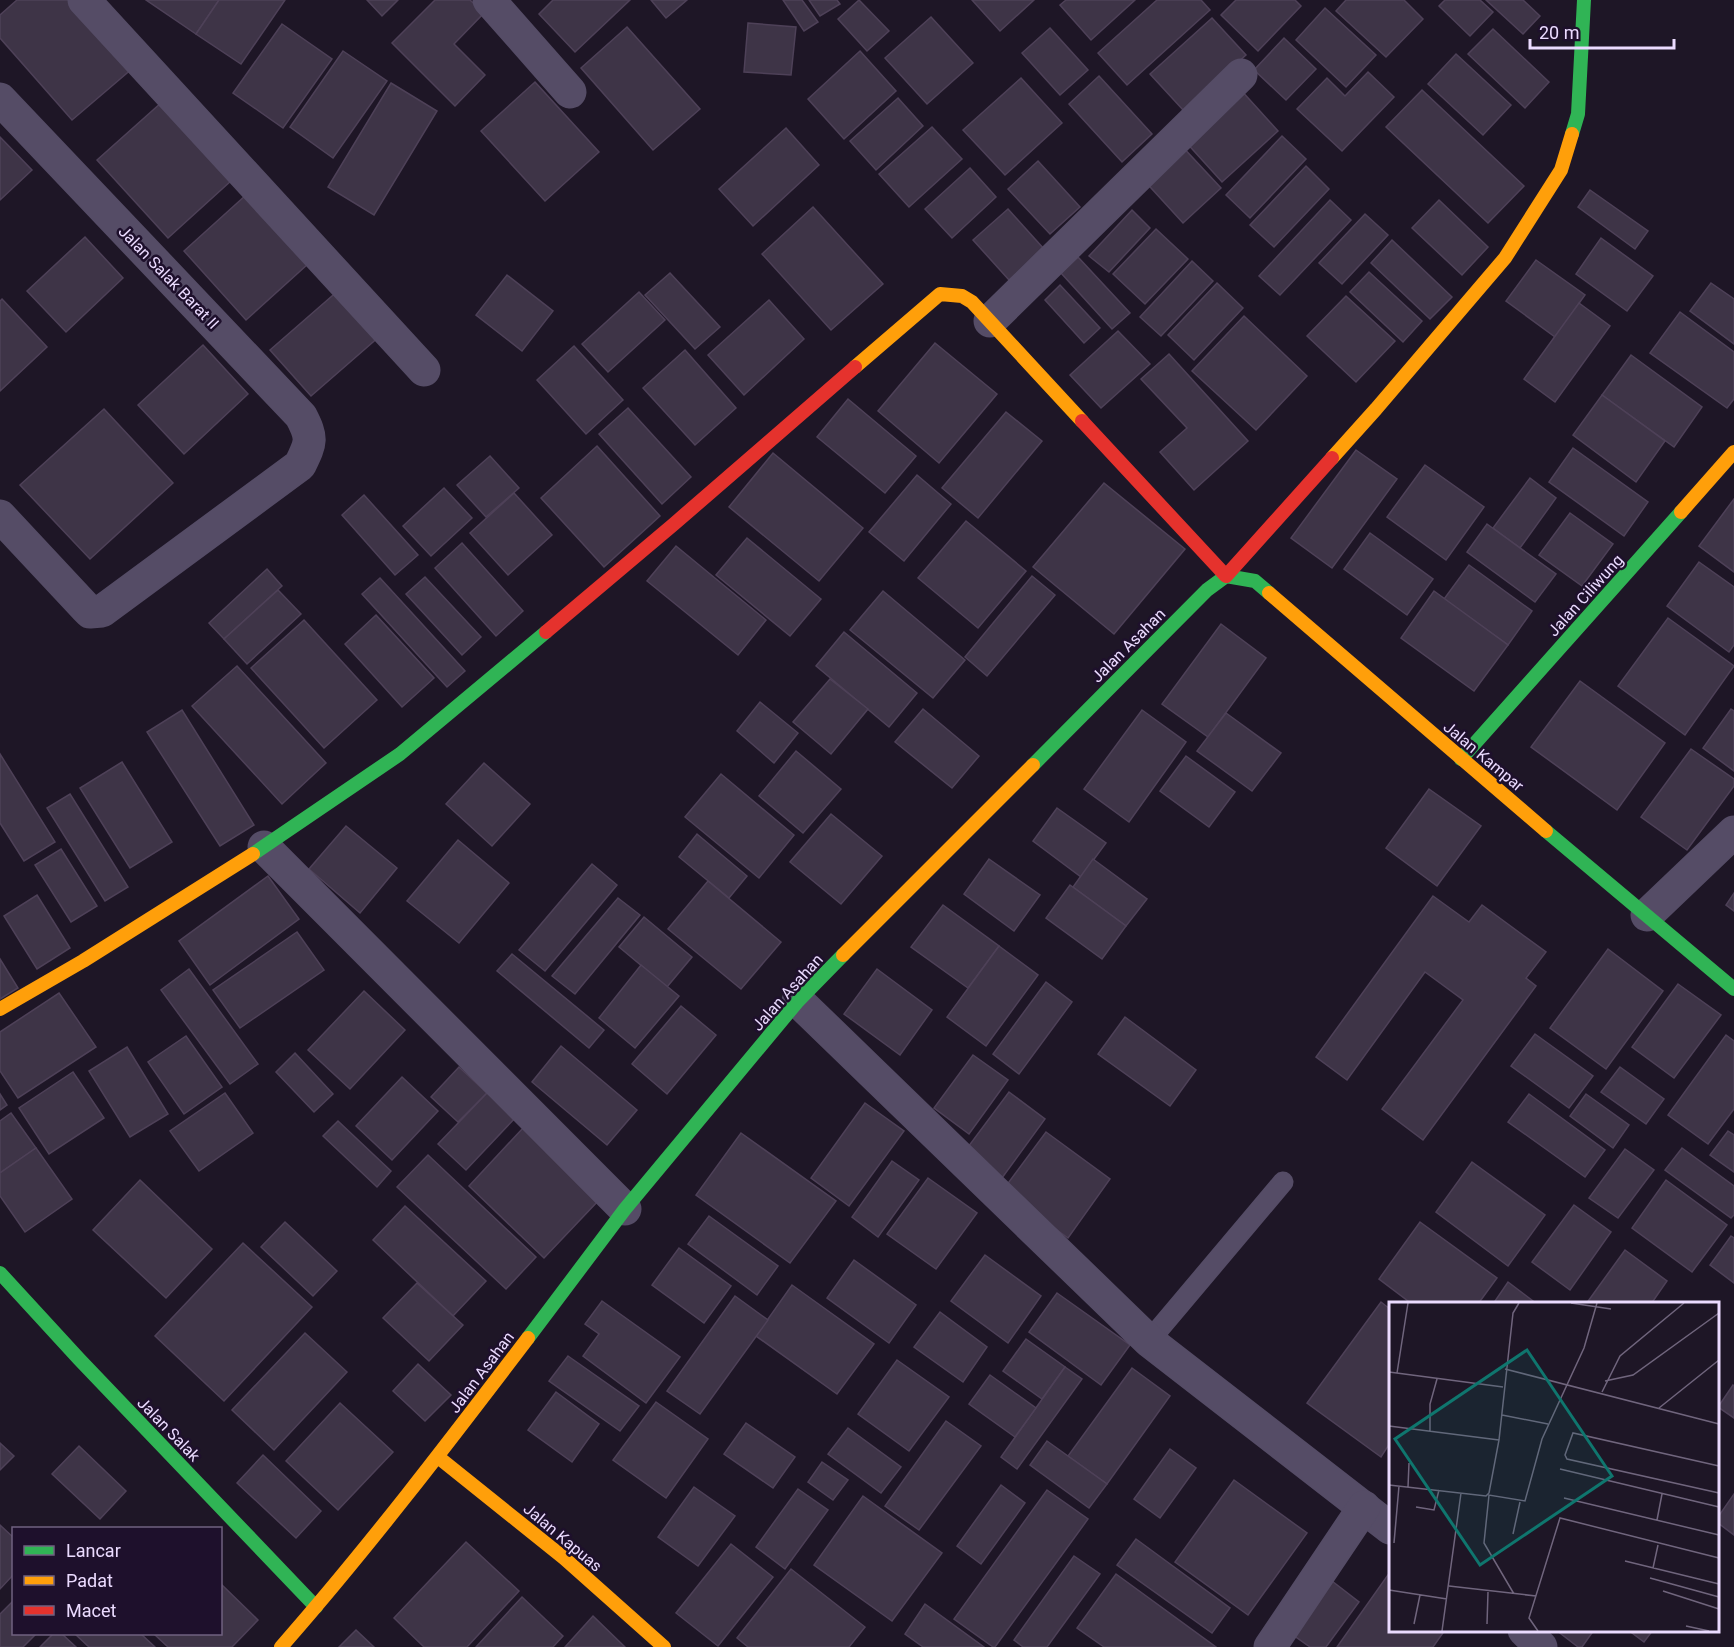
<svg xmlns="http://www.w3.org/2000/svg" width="1734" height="1647" font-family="Roboto,sans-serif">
  <rect width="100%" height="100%" fill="#1e1626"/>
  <g fill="#3e3447" stroke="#4e4158" stroke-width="1.5">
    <path d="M17 0H74L133 68 72 120 0 38V15Z"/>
    <path d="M146 0H219L196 34Z"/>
    <path d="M219 0H285L241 64 196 34Z"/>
    <path d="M367 0H398L382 16Z"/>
    <path d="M435 0H470L484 13 454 44 485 75 455 106 392 43Z"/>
    <path d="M553 0H630L575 52 539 14Z"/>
    <path d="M651 0H687L666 18Z"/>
    <path d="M783 0H802L818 22 804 31Z"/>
    <path d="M809 0H837L840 4 820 16Z"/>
    <path d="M859 0 889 31 867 51 838 19Z"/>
    <path d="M972 0H1034L1000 31Z"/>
    <path d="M1066 0H1135L1091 40 1060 5Z"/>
    <path d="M1157 0H1201L1210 10 1127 85 1098 53Z"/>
    <path d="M1236 0H1295L1301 6 1258 51 1221 15Z"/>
    <path d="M1346 0H1404L1423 19 1386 57 1336 11Z"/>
    <path d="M1445 0H1480L1493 12 1470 36 1439 6Z"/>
    <path d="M1486 0H1523L1540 16 1523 34Z"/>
    <path d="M1325 8 1376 55 1346 87 1296 40Z"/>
    <path d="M931 17 973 63 927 104 885 58Z"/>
    <path d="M1212 18 1246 55 1184 111 1150 74Z"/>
    <path d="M748 23 796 27 791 75 744 72Z"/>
    <path d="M282 24 332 59 283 128 233 93Z"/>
    <path d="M627 27 700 109 653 150 581 68Z"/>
    <path d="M1050 28 1088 70 1060 95 1022 53Z"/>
    <path d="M1493 29 1549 82 1525 108 1468 54Z"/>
    <path d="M1284 38 1316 69 1286 100 1254 70Z"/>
    <path d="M343 51 387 81 333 158 290 127Z"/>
    <path d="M860 51 896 91 844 139 808 99Z"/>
    <path d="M1456 54 1511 105 1483 135 1428 84Z"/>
    <path d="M1368 72 1394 97 1342 151 1297 109 1327 78 1345 96Z"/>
    <path d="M1099 76 1152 134 1122 162 1069 104Z"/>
    <path d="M1021 78 1062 123 1005 175 963 130Z"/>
    <path d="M535 82 599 152 545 201 481 131Z"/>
    <path d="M391 83 437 111 374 215 328 187Z"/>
    <path d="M1240 89 1278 131 1222 182 1184 140Z"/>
    <path d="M1422 90 1524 186 1488 223 1386 127Z"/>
    <path d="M898 98 923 126 876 170 850 141Z"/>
    <path d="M162 102 232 180 168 238 97 160Z"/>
    <path d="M932 127 962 159 909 207 879 174Z"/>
    <path d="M786 128 819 165 753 226 719 189Z"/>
    <path d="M1282 136 1306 159 1250 218 1226 195Z"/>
    <path d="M0 137 32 170 0 200Z"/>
    <path d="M1179 143 1221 188 1183 223 1141 177Z"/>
    <path d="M1038 161 1080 207 1050 234 1008 189Z"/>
    <path d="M1306 166 1329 189 1274 247 1250 225Z"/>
    <path d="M970 168 996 197 952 238 925 209Z"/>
    <path d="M1590 190 1648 231 1635 249 1578 207Z"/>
    <path d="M246 195 308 264 246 320 184 251Z"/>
    <path d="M1330 200 1351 220 1280 295 1259 276Z"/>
    <path d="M1439 200 1488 247 1462 275 1412 228Z"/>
    <path d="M813 207 883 284 831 330 762 254Z"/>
    <path d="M1008 209 1044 249 1009 280 973 240Z"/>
    <path d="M1132 210 1150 228 1109 272 1089 256Z"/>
    <path d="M1365 214 1388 235 1342 284 1319 263Z"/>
    <path d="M1156 229 1188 259 1145 304 1113 274Z"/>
    <path d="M85 237 123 278 66 332 27 291Z"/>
    <path d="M1601 238 1653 276 1627 311 1576 274Z"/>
    <path d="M1392 240 1452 297 1430 319 1371 263Z"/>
    <path d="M1078 257 1130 313 1112 329 1061 273Z"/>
    <path d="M1536 260 1585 295 1555 337 1506 301Z"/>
    <path d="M1192 261 1213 281 1161 336 1140 317Z"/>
    <path d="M1369 272 1422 321 1403 342 1350 292Z"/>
    <path d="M670 273 720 327 695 349 645 295Z"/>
    <path d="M507 275 553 311 522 351 476 315Z"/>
    <path d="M1217 283 1243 308 1194 360 1168 335Z"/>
    <path d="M1711 283 1734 299V344L1690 311Z"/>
    <path d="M1060 285 1100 328 1084 343 1045 300Z"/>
    <path d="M340 289 380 336 311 396 270 350Z"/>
    <path d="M639 292 665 320 608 372 582 344Z"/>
    <path d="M1346 296 1395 341 1356 382 1307 336Z"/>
    <path d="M2 299 47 347 0 391V301Z"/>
    <path d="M769 300 804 339 744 395 708 355Z"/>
    <path d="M1579 303 1610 326 1555 402 1524 379Z"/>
    <path d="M1680 312 1734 352V399L1727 408 1650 353Z"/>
    <path d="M1244 316 1307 376 1256 430 1192 371Z"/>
    <path d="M1118 331 1150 364 1101 408 1070 375Z"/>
    <path d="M935 343 997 394 939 463 878 411Z"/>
    <path d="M203 345 248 394 184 454 138 405Z"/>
    <path d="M574 346 623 400 586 434 537 380Z"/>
    <path d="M685 350 736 408 695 445 643 388Z"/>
    <path d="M1169 354 1248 441 1194 490 1160 452 1187 428 1141 379Z"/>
    <path d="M1631 355 1702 407 1674 447 1602 395Z"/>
    <path d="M1602 395 1665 441 1636 482 1573 435Z"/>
    <path d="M848 399 916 456 885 493 817 437Z"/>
    <path d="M628 408 691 477 662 504 599 434Z"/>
    <path d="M104 409 173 483 90 559 20 485Z"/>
    <path d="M1006 412 1042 441 978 518 942 488Z"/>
    <path d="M597 446 660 516 604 567 541 498Z"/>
    <path d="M1573 448 1648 502 1624 536 1549 482Z"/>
    <path d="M1356 450 1397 479 1332 568 1291 538Z"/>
    <path d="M773 453 863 528 819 581 729 507Z"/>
    <path d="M490 456 519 488 486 517 457 485Z"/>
    <path d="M1425 465 1484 507 1446 560 1387 517Z"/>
    <path d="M917 475 951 504 904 561 869 532Z"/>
    <path d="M1530 478 1556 498 1520 548 1493 528Z"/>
    <path d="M1104 483 1185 549 1114 634 1033 567Z"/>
    <path d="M444 488 472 518 431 556 403 526Z"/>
    <path d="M514 493 552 535 508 575 470 533Z"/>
    <path d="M364 495 418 555 395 575 342 515Z"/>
    <path d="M1734 499V572L1699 546Z"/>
    <path d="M1570 513 1613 544 1582 586 1539 555Z"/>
    <path d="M966 521 1026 571 978 628 918 578Z"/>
    <path d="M1487 524 1556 574 1535 602 1467 552Z"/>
    <path d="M1370 533 1433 579 1407 615 1344 569Z"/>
    <path d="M747 538 821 599 790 636 716 575Z"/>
    <path d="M462 543 523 611 496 636 435 568Z"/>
    <path d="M676 546 766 620 738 655 647 581Z"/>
    <path d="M1699 562 1734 587V645L1729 652 1667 606Z"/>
    <path d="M1469 565 1532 611 1508 645 1444 599Z"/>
    <path d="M267 569 282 586 224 639 209 623Z"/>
    <path d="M1032 576 1055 595 987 676 965 657Z"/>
    <path d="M425 577 481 637 462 655 406 594Z"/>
    <path d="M380 578 465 671 447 687 362 594Z"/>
    <path d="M278 590 301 614 247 664 224 639Z"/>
    <path d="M883 591 965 660 933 698 850 630Z"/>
    <path d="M1434 591 1508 645 1474 691 1401 638Z"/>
    <path d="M376 615 434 678 402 707 345 644Z"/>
    <path d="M1668 618 1734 666 1685 735 1618 686Z"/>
    <path d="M304 620 377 700 324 748 251 668Z"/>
    <path d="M1221 624 1266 658 1208 737 1162 704Z"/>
    <path d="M844 632 917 693 889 727 816 666Z"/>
    <path d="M237 666 326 763 282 804 192 706Z"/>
    <path d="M830 679 868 709 831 754 793 722Z"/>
    <path d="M1580 681 1665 743 1617 810 1531 747Z"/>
    <path d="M760 702 798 733 774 763 737 731Z"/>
    <path d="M923 709 979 756 952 788 895 742Z"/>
    <path d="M1731 709 1734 711V771L1703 748Z"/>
    <path d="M182 710 254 825 220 846 147 732Z"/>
    <path d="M1142 710 1186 742 1129 822 1084 789Z"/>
    <path d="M1226 713 1281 753 1252 791 1197 751Z"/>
    <path d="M1691 749 1734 779V786L1687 850 1641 817Z"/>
    <path d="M796 751 841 789 803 833 759 796Z"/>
    <path d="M0 754 55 842 24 861 0 823Z"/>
    <path d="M1186 756 1235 792 1209 827 1160 791Z"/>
    <path d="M122 762 172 842 130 868 80 788Z"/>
    <path d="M484 763 530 804 492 846 446 804Z"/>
    <path d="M721 774 794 835 759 878 685 817Z"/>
    <path d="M1429 789 1481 826 1437 886 1386 848Z"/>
    <path d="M70 794 128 887 105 901 47 808Z"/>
    <path d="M1057 808 1106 843 1081 877 1033 841Z"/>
    <path d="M831 814 882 856 841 904 790 862Z"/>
    <path d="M346 826 397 868 360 913 309 869Z"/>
    <path d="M697 834 747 876 729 898 679 857Z"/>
    <path d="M458 840 509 883 459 943 407 901Z"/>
    <path d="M61 849 97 906 71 922 35 865Z"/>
    <path d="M989 859 1040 895 1014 931 964 894Z"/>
    <path d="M1093 859 1147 899 1126 926 1073 887Z"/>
    <path d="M592 864 617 885 545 971 519 950Z"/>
    <path d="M268 876 299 919 210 985 179 941Z"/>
    <path d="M708 881 781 942 741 989 668 929Z"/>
    <path d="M1070 885 1126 926 1102 959 1046 918Z"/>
    <path d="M1734 893V911L1726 905Z"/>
    <path d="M37 895 70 948 37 969 4 916Z"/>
    <path d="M1433 896 1469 922 1482 905 1546 952 1526 978 1536 986 1423 1140 1382 1109 1463 1000 1425 972 1347 1080 1316 1057Z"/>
    <path d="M618 898 640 915 575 994 552 976Z"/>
    <path d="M943 905 999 946 968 988 911 947Z"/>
    <path d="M644 917 692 957 667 987 619 947Z"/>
    <path d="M297 932 324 970 240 1028 213 990Z"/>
    <path d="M999 946 1038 975 986 1046 947 1017Z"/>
    <path d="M1608 949 1663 991 1606 1069 1550 1028Z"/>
    <path d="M512 954 604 1030 589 1048 497 971Z"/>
    <path d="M0 959 18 988 0 999Z"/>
    <path d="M641 965 679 996 635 1048 599 1018Z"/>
    <path d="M189 969 258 1064 230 1084 161 990Z"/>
    <path d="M877 969 932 1010 900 1055 844 1014Z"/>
    <path d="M1046 982 1072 1002 1019 1074 993 1054Z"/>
    <path d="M1678 984 1721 1015 1674 1078 1632 1047Z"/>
    <path d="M364 991 405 1030 350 1089 308 1050Z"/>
    <path d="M59 993 96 1047 18 1098 0 1071V1032Z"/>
    <path d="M681 1006 716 1035 667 1094 632 1064Z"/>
    <path d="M1125 1017 1196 1070 1170 1106 1098 1054Z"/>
    <path d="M1535 1034 1593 1076 1569 1108 1511 1066Z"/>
    <path d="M1726 1035 1734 1041V1109L1708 1144 1668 1115Z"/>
    <path d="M186 1036 222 1087 184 1114 148 1062Z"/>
    <path d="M561 1046 637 1110 607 1145 532 1082Z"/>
    <path d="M127 1047 168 1114 130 1137 89 1071Z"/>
    <path d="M295 1053 333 1094 314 1112 276 1072Z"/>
    <path d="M973 1055 1008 1080 969 1134 934 1108Z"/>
    <path d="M459 1067 487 1093 458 1122 431 1097Z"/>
    <path d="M1620 1067 1664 1099 1646 1124 1601 1092Z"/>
    <path d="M73 1072 104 1118 49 1154 19 1108Z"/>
    <path d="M402 1077 438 1111 392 1160 356 1126Z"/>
    <path d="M1009 1092 1045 1119 1002 1178 965 1151Z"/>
    <path d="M225 1093 253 1133 199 1171 170 1131Z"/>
    <path d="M487 1093 517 1116 466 1170 438 1144Z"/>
    <path d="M0 1094 7 1105 0 1110Z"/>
    <path d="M1529 1094 1605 1150 1585 1177 1508 1122Z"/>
    <path d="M1586 1094 1629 1125 1613 1148 1570 1116Z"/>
    <path d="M865 1103 904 1131 849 1206 811 1178Z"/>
    <path d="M11 1113 36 1148 0 1173V1121Z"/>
    <path d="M338 1121 391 1171 377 1187 323 1136Z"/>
    <path d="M523 1128 599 1200 544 1258 469 1186Z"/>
    <path d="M1728 1131 1734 1135V1172L1710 1155Z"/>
    <path d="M1046 1132 1110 1179 1068 1238 1003 1190Z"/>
    <path d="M741 1133 836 1201 790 1263 696 1195Z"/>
    <path d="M36 1148 72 1199 25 1232 0 1196V1173Z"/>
    <path d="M1682 1148 1734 1186V1215L1731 1218 1665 1170Z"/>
    <path d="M1625 1149 1654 1170 1618 1218 1589 1198Z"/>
    <path d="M428 1155 536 1257 506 1289 397 1187Z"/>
    <path d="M892 1161 919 1180 878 1237 852 1217Z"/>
    <path d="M1472 1162 1545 1215 1508 1266 1436 1212Z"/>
    <path d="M928 1178 977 1213 936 1269 887 1234Z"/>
    <path d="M140 1180 212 1249 166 1298 93 1230Z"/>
    <path d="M1666 1180 1727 1225 1692 1272 1632 1228Z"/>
    <path d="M1574 1205 1611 1232 1570 1290 1532 1262Z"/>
    <path d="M405 1206 486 1281 453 1316 373 1240Z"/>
    <path d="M709 1216 778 1266 757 1295 688 1244Z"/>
    <path d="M285 1222 337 1271 313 1296 261 1247Z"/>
    <path d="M1420 1222 1497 1278 1478 1304H1412L1379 1279Z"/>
    <path d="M1731 1236 1734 1238V1283L1710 1265Z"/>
    <path d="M243 1243 312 1307 224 1401 155 1336Z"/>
    <path d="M679 1248 731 1286 704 1323 652 1285Z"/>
    <path d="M1625 1250 1667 1281 1651 1304H1586Z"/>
    <path d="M985 1255 1041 1296 1008 1343 951 1301Z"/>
    <path d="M854 1260 916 1305 889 1343 827 1298Z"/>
    <path d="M1508 1282 1537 1304H1493Z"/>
    <path d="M417 1283 463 1325 429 1361 383 1318Z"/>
    <path d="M792 1285 874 1344 837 1394 756 1336Z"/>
    <path d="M1057 1293 1130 1345 1101 1385 1029 1332Z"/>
    <path d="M735 1296 768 1320 700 1414 667 1391Z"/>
    <path d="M602 1301 680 1357 646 1403 583 1356 599 1334 585 1324Z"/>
    <path d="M1381 1302 1390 1309V1443L1381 1457 1307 1403Z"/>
    <path d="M940 1312 987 1347 963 1382 914 1347Z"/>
    <path d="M305 1333 347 1372 274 1450 232 1410Z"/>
    <path d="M1026 1339 1065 1367 1042 1399 1003 1371Z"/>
    <path d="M568 1356 639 1406 620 1431 549 1381Z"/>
    <path d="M897 1360 949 1397 909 1451 858 1414Z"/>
    <path d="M418 1364 451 1395 425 1421 393 1391Z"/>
    <path d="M1065 1367 1082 1379 1017 1469 1001 1457Z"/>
    <path d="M1132 1368 1170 1396 1107 1484 1068 1456Z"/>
    <path d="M990 1375 1036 1408 1015 1437 969 1404Z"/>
    <path d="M1733 1385 1734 1386V1418L1718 1407Z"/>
    <path d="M556 1392 599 1424 572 1462 528 1430Z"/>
    <path d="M656 1402 708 1439 666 1498 613 1460Z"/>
    <path d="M340 1403 393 1452 338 1510 286 1461Z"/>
    <path d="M946 1421 981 1446 919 1530 885 1506Z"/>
    <path d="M746 1423 795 1457 773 1488 724 1454Z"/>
    <path d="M848 1428 901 1467 881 1493 828 1454Z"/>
    <path d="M1047 1441 1107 1484 1089 1508 1030 1465Z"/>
    <path d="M0 1443 14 1456 0 1470Z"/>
    <path d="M79 1446 126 1491 100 1519 52 1474Z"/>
    <path d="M1170 1449 1196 1468 1160 1518 1134 1499Z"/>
    <path d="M263 1455 321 1511 296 1538 237 1483Z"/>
    <path d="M822 1462 848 1480 833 1500 808 1482Z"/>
    <path d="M1234 1480 1307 1533 1248 1615 1175 1562Z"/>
    <path d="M1001 1485 1025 1503 981 1564 957 1546Z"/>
    <path d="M694 1487 735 1516 698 1566 658 1537Z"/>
    <path d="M798 1489 828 1510 785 1569 756 1547Z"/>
    <path d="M1047 1490 1088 1519 995 1647H993L954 1619Z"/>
    <path d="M1734 1494V1535L1718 1523V1517Z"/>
    <path d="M863 1496 942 1553 892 1621 814 1565Z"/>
    <path d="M0 1525 14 1538V1574L0 1589Z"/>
    <path d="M1136 1539 1230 1608 1212 1633 1117 1565Z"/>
    <path d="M466 1542 519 1591 467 1647H424L394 1618Z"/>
    <path d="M731 1544 773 1577 718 1646 676 1613Z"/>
    <path d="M1074 1556 1100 1574 1047 1647H1023L1014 1640Z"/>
    <path d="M791 1569 865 1627 849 1647H748L737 1638Z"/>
    <path d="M1390 1572V1630H1445L1433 1647H1337Z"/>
    <path d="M1116 1574 1216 1647H1104L1077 1628Z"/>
    <path d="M1332 1581 1359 1602 1326 1647H1310L1293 1635Z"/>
    <path d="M220 1583 258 1620 232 1647H168L154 1634H220Z"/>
    <path d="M522 1597 563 1636 553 1647H476Z"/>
    <path d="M14 1600V1634H36L23 1647H0V1614Z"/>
    <path d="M925 1604 984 1647H923L905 1634Z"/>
    <path d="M593 1616 625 1647H565Z"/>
    <path d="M356 1630 374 1647H339Z"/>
    <path d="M1556 1630H1594L1582 1647H1578Z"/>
    <path d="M1628 1630H1653L1644 1642Z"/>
    <path d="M53 1634H62L76 1647H40Z"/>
    <path d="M75 1634H141L155 1647H89Z"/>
  </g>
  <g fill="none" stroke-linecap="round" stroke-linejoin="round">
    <path stroke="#554c66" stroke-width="21" d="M1149 1341 1283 1182"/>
    <g stroke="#554c66" stroke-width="33">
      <path d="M84 0 424 370"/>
      <path d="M489 0 570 92"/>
      <path d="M0 99 301 416C313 439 311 442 300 465L102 611 90 612 85 607 0 516"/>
      <path d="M990 321 1241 75"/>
      <path d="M264 847 625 1209"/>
      <path d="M1647 915 1734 832"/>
      <path d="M798 1001 1149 1341 1390 1528"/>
      <path d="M1524 1630 1541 1647"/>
      <path d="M1270 1647 1364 1507"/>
    </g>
    <g stroke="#30b455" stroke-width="14">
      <path d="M1572 134 1578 114 1584 0"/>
      <path d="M1461 759 1681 512"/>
      <path d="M1033 765 1207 590 1226 576 1255 581 1269 593"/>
      <path d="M1546 831 1734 989"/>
      <path d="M253 854 400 754 546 632"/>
      <path d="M0 1273 79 1359 316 1607"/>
      <path d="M528 1338 625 1209 798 1001 843 955"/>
    </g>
    <g stroke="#ff9f0a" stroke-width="14">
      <path d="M855 367 940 294 962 296 972 302 1082 421"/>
      <path d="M1332 458 1376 409 1505 258 1561 170 1572 134"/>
      <path d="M1681 512 1734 452"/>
      <path d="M1269 593 1546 831"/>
      <path d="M843 955 1033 765"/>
      <path d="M0 1009 83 961 253 854"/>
      <path d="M438 1457 564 1558 664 1647"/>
      <path d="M281 1647C368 1548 448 1443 528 1338"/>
    </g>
    <g stroke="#e5322d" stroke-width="14">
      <path d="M1082 421 1226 576 1332 458"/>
      <path d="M546 632 674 524 855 367"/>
    </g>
  </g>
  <g text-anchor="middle" stroke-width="5" stroke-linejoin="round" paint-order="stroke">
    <g font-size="16" fill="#ebdbff" stroke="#1e102c">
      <text transform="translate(169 277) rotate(46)" y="6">Jalan Salak Barat II</text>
      <text transform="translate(1585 595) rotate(-48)" y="6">Jalan Ciliwung</text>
      <text transform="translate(1128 645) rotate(-45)" y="6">Jalan Asahan</text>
      <text transform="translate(1484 756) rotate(40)" y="6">Jalan Kampar</text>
      <text transform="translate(787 992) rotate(-48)" y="6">Jalan Asahan</text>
      <text transform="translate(481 1372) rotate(-53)" y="6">Jalan Asahan</text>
      <text transform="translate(169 1429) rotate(46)" y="6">Jalan Salak</text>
      <text transform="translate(563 1537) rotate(40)" y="6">Jalan Kapuas</text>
    </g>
  </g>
  <g transform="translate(1389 1302)">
    <rect width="330" height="330" fill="#1e1626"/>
    <path fill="none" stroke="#70657d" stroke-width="1.5" d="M182 1 222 7M116 67 330 122M0 70 114 85M8 71 19 1M216 79 244 73 330 11M213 90 231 54 295 1M270 106 330 58M113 113 159 122M0 124 110 138M41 129V102L48 77M330 164 184 131 176 153 178 157 330 191M171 167 330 205M0 183 97 194 100 191M19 185 20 161M100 191 110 138 124 11 130 1M175 196 330 233M27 205 45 208 50 188M268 218 273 192M124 232 131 200M5 241 10 184M236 259 330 282M264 266 269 243M261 276 330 295M60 284 147 294M0 288 58 297M274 289 330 307M125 292 95 241 100 193 136 199 153 137 195 46 208 1M25 322 31 293M98 322 99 290M297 324 320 329M53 329 72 191M149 329 140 316 171 216 330 256"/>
    <path fill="#0f766e" fill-opacity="0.15" stroke="#0f766e" stroke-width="3" d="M138 48 223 174 91 263 6 137Z"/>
    <rect width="330" height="330" fill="none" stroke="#ebdbff" stroke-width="3"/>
  </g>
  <rect x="12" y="1527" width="210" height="108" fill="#1e102c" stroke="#706180" stroke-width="1.5"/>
  <rect x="24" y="1546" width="30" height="9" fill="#30b455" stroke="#706180" stroke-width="1.5"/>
  <text x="66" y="1557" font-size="18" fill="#ebdbff">Lancar</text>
  <rect x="24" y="1576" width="30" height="9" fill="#ff9f0a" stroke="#706180" stroke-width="1.5"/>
  <text x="66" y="1587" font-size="18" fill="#ebdbff">Padat</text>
  <rect x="24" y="1606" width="30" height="9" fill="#e5322d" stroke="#706180" stroke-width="1.5"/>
  <text x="66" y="1617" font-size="18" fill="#ebdbff">Macet</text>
  <path d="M1530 39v9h144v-9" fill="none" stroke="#ebdbff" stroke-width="3"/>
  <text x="1539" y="39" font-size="18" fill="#ebdbff" stroke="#1e102c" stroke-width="4.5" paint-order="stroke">20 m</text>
</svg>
